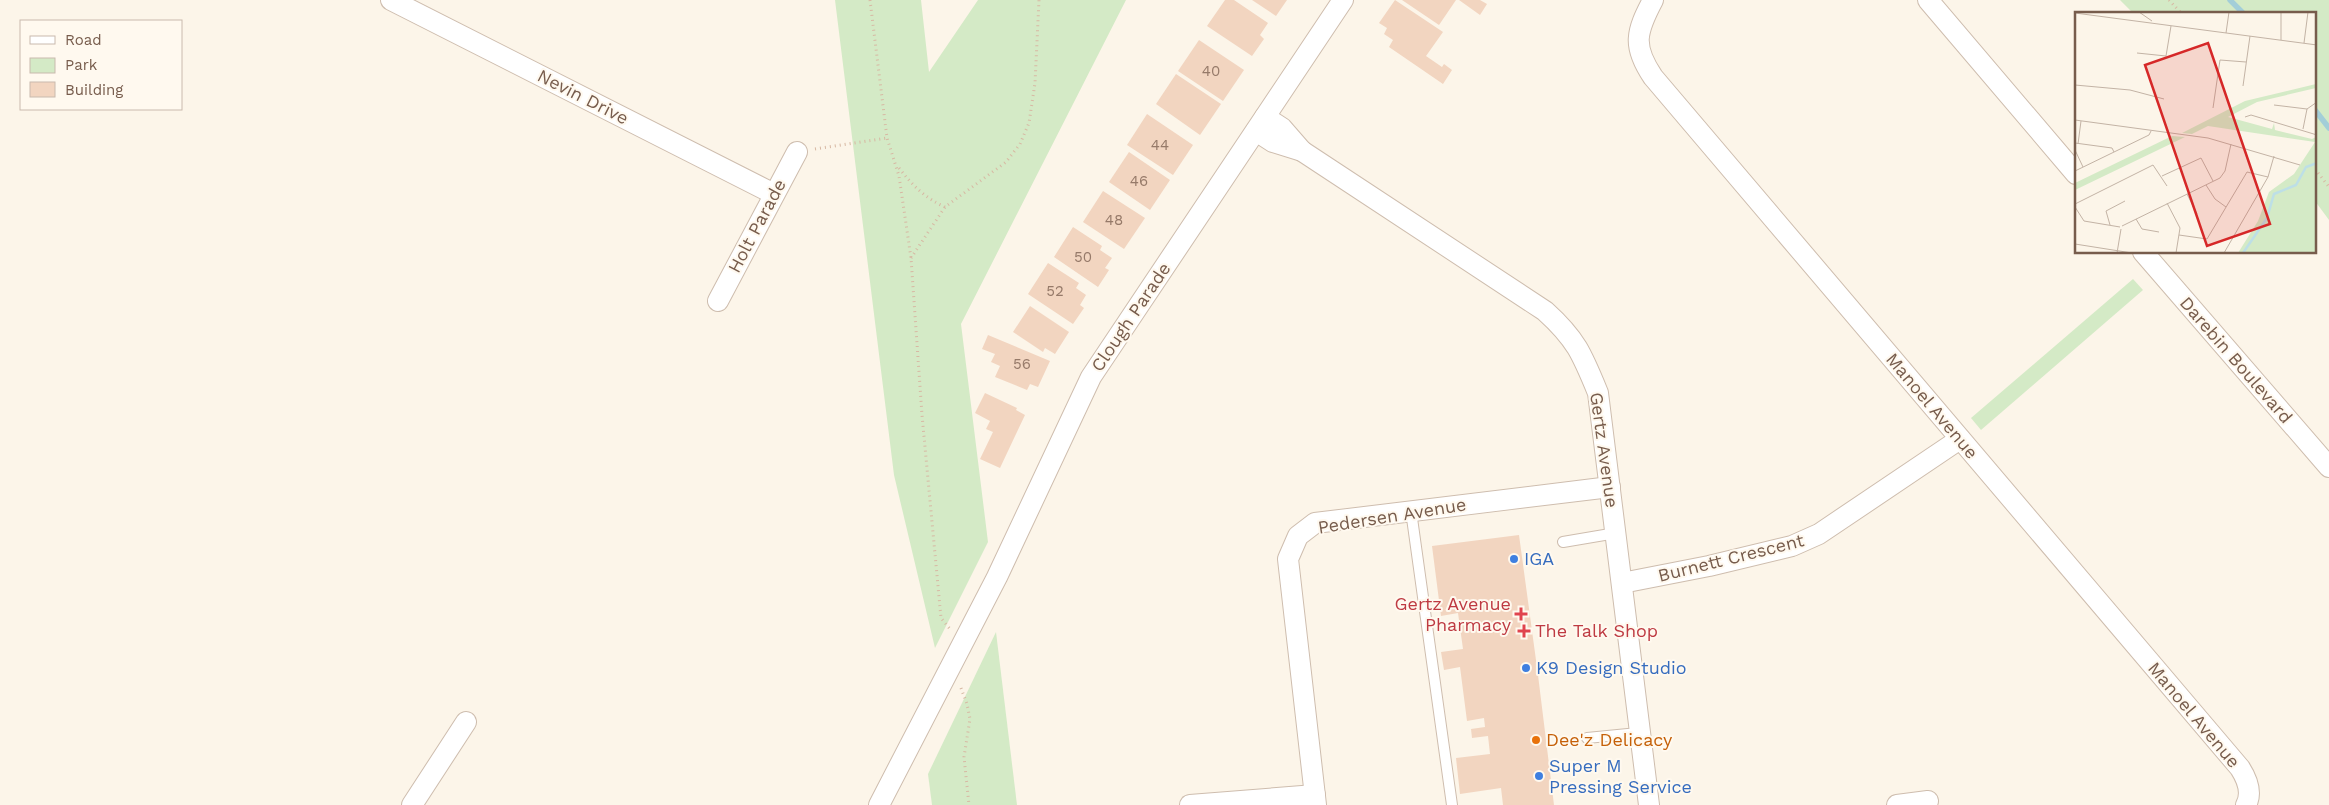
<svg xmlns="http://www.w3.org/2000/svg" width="2329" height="805" font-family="'Work Sans',sans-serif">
  <rect width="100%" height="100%" fill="#fcf5e9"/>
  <g fill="#d4eac6">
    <path d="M835 0H921L929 72 978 0H1126L961 324 988 542 935 648 894 475Z"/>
    <path d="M2120 0H2329V220L2315 201V14H2134Z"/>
    <path d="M2133 279 2143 290 1981 430 1971 418Z"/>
    <path d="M996 632 1017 805H932L928 774Z"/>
  </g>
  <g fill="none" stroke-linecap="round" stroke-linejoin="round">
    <g stroke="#a3ced8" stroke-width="5.5">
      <path d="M2230 0 2244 14"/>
      <path d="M2315 110 2329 128"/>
    </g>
  </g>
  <g fill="#f2d5c0">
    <path d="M1225 0H1234L1268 23 1260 35 1264 39 1252 56 1207 26Z"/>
    <path d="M1252 0H1287L1276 16Z"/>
    <path d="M1395 0 1443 32 1426 56 1442 67 1444 64 1452 70 1443 84 1389 47 1393 40 1384 34 1387 28 1379 23Z"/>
    <path d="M1402 0H1456L1439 25Z"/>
    <path d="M1459 0H1480L1487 4 1480 15Z"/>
    <path d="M1199 40 1244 70 1223 101 1178 71Z"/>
    <path d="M1176 74 1221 104 1200 135 1156 104Z"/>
    <path d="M1147 114 1193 145 1173 175 1127 145Z"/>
    <path d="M1129 152 1170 180 1150 210 1109 182Z"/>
    <path d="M1103 191 1145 218 1124 249 1083 222Z"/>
    <path d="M1073 227 1102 246 1100 250 1112 258 1105 268 1109 270 1098 287 1054 257Z"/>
    <path d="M1048 263 1079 283 1076 288 1086 295 1080 305 1084 308 1073 324 1028 294Z"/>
    <path d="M1030 306 1069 332 1055 354 1045 348 1043 352 1013 332Z"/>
    <path d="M988 335 1050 361 1038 387 1030 384 1027 390 995 377 1000 366 991 362 995 354 982 349Z"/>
    <path d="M985 393 1017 408 1016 410 1025 415 1000 468 980 459 993 432 986 429 990 421 975 413Z"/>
    <path d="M1519 535 1538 675 1554 805H1503L1501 788 1460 794 1456 758 1490 754 1488 736 1472 738 1471 729 1485 727 1484 718 1467 721 1460 667 1444 670 1441 652 1463 649 1458 613 1441 616 1432 546Z"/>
  </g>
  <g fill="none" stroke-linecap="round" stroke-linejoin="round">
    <defs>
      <g id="service">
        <path d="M1411 511 1452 805"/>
        <path d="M1563 542 1616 533"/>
        <path d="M1587 738 1638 733"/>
      </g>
      <g id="minor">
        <path d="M391 0 774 194"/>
        <path d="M1653 0C1636 32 1632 46 1653 77L2240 768C2247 779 2253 792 2246 805"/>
        <path d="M1928 0 2076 174"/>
        <path d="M1265 117 1282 128 1302 151"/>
        <path d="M1256 131 1273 142 1302 151 1545 311C1576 339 1582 354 1598 393L1649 805"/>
        <path d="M2143 252 2329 467"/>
        <path d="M718 301 797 152"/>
        <path d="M1622 583 1709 566 1792 546 1819 534 1960 439"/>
        <path d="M412 805 466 722"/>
        <path d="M879 805 997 577 1091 377 1343 0"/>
        <path d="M1190 805 1315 795"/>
        <path d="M1316 805 1288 559 1298 536 1315 523 1610 487"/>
        <path d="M1897 805 1928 801"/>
      </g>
    </defs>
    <use href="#service" stroke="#cebdae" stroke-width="12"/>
    <use href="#minor" stroke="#cebdae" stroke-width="22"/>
    <g stroke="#d7b8a3" stroke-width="3" stroke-dasharray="1 4" stroke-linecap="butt">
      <path d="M870 0 887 138 899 176 911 258 922 415 941 618 950 629"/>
      <path d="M2169 0 2182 14"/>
      <path d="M815 149 887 138"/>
      <path d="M899 168C912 185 925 198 945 207"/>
      <path d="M2315 169 2329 187"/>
      <path d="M911 258 945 207 1006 162 1020 144 1029 123 1035 83 1039 0"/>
      <path d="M961 688 967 704 970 719 964 757 969 805"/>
    </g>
    <use href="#service" stroke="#fff" stroke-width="10"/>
    <use href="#minor" stroke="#fff" stroke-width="20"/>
  </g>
  <g fill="#3f7fe0" stroke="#fff9ef" stroke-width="2">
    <circle cx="1514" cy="559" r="5"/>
    <circle cx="1526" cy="668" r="5"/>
    <circle cx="1539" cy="776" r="5"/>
  </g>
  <g fill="#e0444e" stroke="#fff9ef" stroke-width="2">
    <path d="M1518.5 606.5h5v5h5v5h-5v5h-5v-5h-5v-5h5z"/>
    <path d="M1521.5 623.5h5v5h5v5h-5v5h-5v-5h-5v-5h5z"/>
  </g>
  <circle fill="#e8710a" stroke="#fff9ef" stroke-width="2" cx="1536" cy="740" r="5"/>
  <g text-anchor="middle" stroke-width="4" stroke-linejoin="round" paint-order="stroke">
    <g font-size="15" fill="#967a69">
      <text x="1211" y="76">40</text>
      <text x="1160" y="150">44</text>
      <text x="1139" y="186">46</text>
      <text x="1114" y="225">48</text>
      <text x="1083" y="262">50</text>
      <text x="1055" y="296">52</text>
      <text x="1022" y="369">56</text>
    </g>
    <g font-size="18" fill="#775c4c" stroke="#fff9ef">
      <text transform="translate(583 97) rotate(27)" y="6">Nevin Drive</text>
      <text transform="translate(757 226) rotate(-62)" y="6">Holt Parade</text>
      <text transform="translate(1131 317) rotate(-56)" y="6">Clough Parade</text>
      <text transform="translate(2236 360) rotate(49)" y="6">Darebin Boulevard</text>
      <text transform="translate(1932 406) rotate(50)" y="6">Manoel Avenue</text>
      <text transform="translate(1604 450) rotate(82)" y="6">Gertz Avenue</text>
      <text transform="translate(1392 516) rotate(-9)" y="6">Pedersen Avenue</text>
      <text transform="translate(1731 558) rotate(-14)" y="6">Burnett Crescent</text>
      <text transform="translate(2194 715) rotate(50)" y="6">Manoel Avenue</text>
    </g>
    <g font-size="18" fill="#366cbe" stroke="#fff9ef" text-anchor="start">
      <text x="1524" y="565">IGA</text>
      <text x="1536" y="674">K9 Design Studio</text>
      <text x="1549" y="772">Super M<tspan x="1549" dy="21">Pressing Service</tspan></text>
    </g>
    <g font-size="18" fill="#be3a42" stroke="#fff9ef" text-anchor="end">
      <text x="1511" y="610">Gertz Avenue<tspan x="1511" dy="21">Pharmacy</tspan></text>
      <text x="1535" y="637" text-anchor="start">The Talk Shop</text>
    </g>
    <g font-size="18" fill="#c56008" stroke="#fff9ef" text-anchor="start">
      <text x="1546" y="746">Dee'z Delicacy</text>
    </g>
  </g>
  <g transform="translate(2075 12)">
    <rect width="241" height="241" fill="#fcf5e9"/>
    <path d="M241 72V76L182 90 153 105 197 117 199 111 200 118 237 127 241 125V241H163L183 209 194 180 219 162 240 130 133 114 117 122 107 121 170 89ZM97 124 110 125 0 178V171Z" fill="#d4eac6"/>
    <path fill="none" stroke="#bddfe6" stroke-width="2.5" d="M168 241 192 206 199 182 221 173 231 155 242 151"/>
    <path fill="none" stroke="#c3b3a5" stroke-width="1" d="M64 0 77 9M0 1 242 33M151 21 154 0M206 28V0M229 31 233 0M62 41 91 44 96 14M0 73 55 78 89 87M168 74 175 24M199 93 232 97M138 96 145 48 171 50M170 105 176 103 242 123M0 108 133 126 225 153M228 117 232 97 242 90M0 131 37 136 39 140M3 132 6 109M0 138 8 155M0 159 74 123 76 119M87 164 126 146 138 169M131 173 140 187 151 195M112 182 122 202M92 191 105 216 101 241M0 192 78 153 92 174M0 195 9 209 45 215M61 207 67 217 84 220M35 213 31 199 50 189M47 214 145 166 150 159 156 132M104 223 132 227 172 160 193 165M0 232 57 241M42 241 46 217M149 241 193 165 199 144"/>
    <path fill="#d62828" fill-opacity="0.15" stroke="#d62828" stroke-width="2.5" d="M133 31 195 212 132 234 70 53Z"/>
    <rect width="241" height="241" fill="none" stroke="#775c4c" stroke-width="2.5"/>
  </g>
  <rect x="20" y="20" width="162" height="90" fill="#fff9ef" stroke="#c9baae"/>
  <rect x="30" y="36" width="25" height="8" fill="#ffffff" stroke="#c9baae"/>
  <text x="65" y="45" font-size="15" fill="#775c4c">Road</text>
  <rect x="30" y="58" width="25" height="15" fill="#d4eac6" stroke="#c9baae"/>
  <text x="65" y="70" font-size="15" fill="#775c4c">Park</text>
  <rect x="30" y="82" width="25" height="15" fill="#f2d5c0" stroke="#c9baae"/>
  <text x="65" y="95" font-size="15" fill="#775c4c">Building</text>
</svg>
